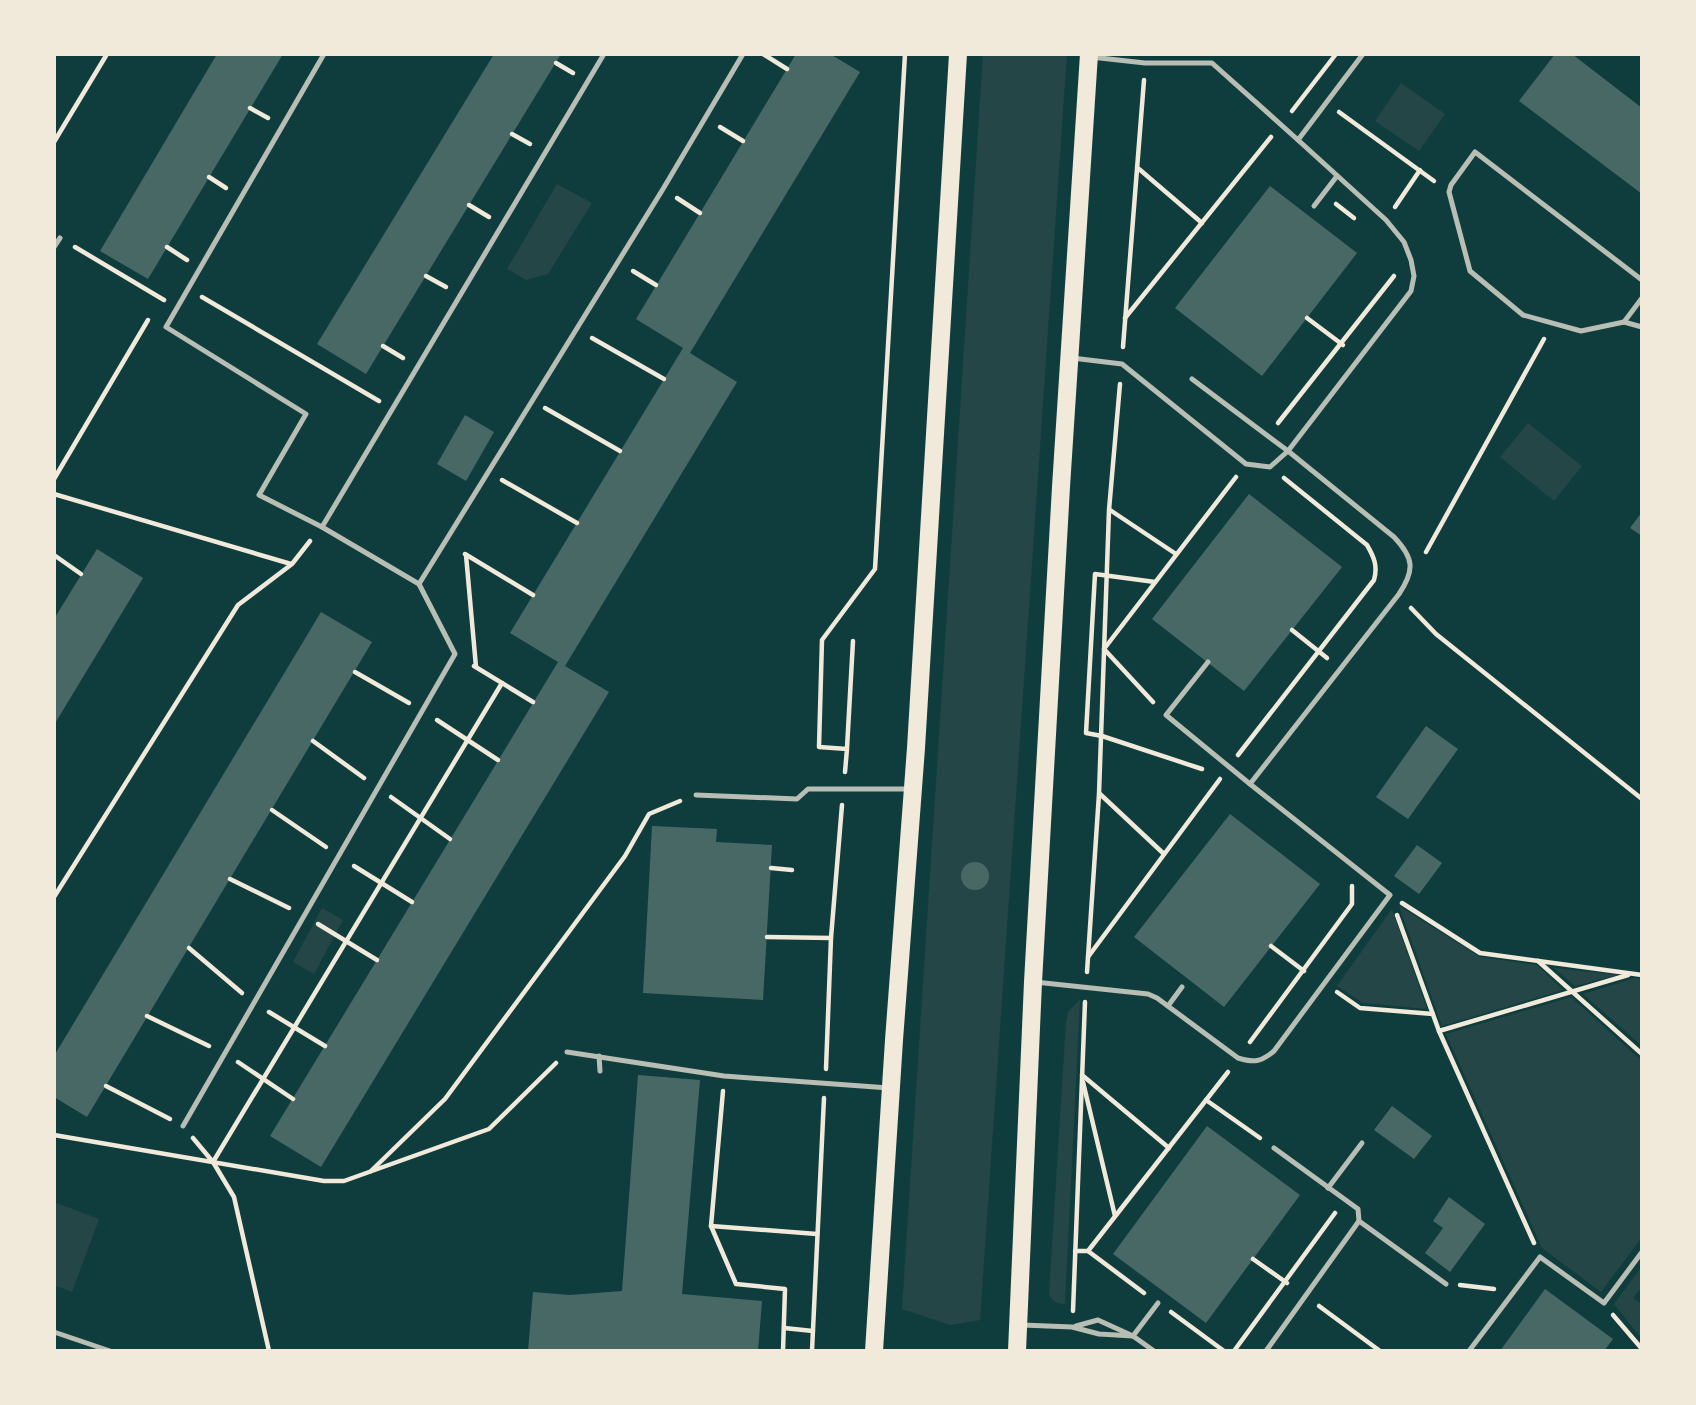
<svg xmlns="http://www.w3.org/2000/svg" width="1696" height="1405" font-family="'PT Sans',sans-serif">
  <rect width="100%" height="100%" fill="#0f3d3e"/>
  <g fill="#244646">
    <path d="M983 54H1067L980 1320 950 1325 902 1309Z"/>
    <path d="M1401 83 1445 114 1419 151 1375 121Z"/>
    <path d="M557 184 592 203 548 274 526 280 507 269Z"/>
    <path d="M1528 423 1582 466 1554 501 1500 457Z"/>
    <path d="M1399 906 1480 957 1537 965 1563 990 1442 1026Z"/>
    <path d="M322 908 343 920 314 974 293 962Z"/>
    <path d="M1392 909 1427 1009 1363 1003 1337 986Z"/>
    <path d="M1554 968 1618 975 1575 986Z"/>
    <path d="M1635 978 1642 979V1046L1583 994Z"/>
    <path d="M1571 997 1642 1061V1237L1601 1292 1542 1248 1446 1034Z"/>
    <path d="M1080 999 1065 1304C1057 1304 1053 1302 1049 1294L1066 1022 1068 1012Z"/>
    <path d="M54 1202 99 1219 72 1292 54 1285Z"/>
    <path d="M1642 1266V1287L1633 1298 1642 1305V1339L1614 1304Z"/>
  </g>
  <g fill="#486865">
    <path d="M217 54H283L148 279 100 251Z"/>
    <path d="M494 54H561L366 374 317 344Z"/>
    <path d="M796 54H830L860 72 690 353 737 382 565 666 609 692 321 1167 270 1136 558 662 510 633 683 348 636 319Z"/>
    <path d="M1555 54H1572L1642 108V194L1519 101Z"/>
    <path d="M1270 186 1357 253 1262 376 1175 308Z"/>
    <path d="M465 415 494 432 466 481 437 464Z"/>
    <path d="M1249 494 1342 567 1244 691 1152 619Z"/>
    <path d="M1642 512V536L1630 528Z"/>
    <path d="M97 549 143 578 54 725V619Z"/>
    <path d="M321 612 372 642 87 1117 54 1097V1056Z"/>
    <path d="M1426 726 1458 749 1408 819 1376 797Z"/>
    <path d="M1230 814 1320 884 1224 1007 1134 937Z"/>
    <path d="M652 826 717 829 716 842 772 845 763 1000 643 993Z"/>
    <path d="M1417 845 1442 863 1419 894 1394 876Z"/>
    <circle cx="975" cy="876" r="14"/>
    <path d="M638 1075 700 1080 682 1294 762 1301 758 1351H528L533 1292 570 1295 622 1291Z"/>
    <path d="M1392 1106 1432 1136 1414 1159 1374 1130Z"/>
    <path d="M1207 1126 1300 1195 1206 1323 1113 1254Z"/>
    <path d="M1449 1197 1485 1224 1450 1272 1425 1253 1443 1228 1433 1221Z"/>
    <path d="M1545 1289 1613 1339 1604 1351H1500Z"/>
  </g>
  <g fill="none" stroke-linecap="round" stroke-linejoin="round">
    <g stroke="#f1e9da" stroke-width="4.5">
      <path d="M763 54 787 69"/>
      <path d="M556 63 573 73"/>
      <path d="M250 108 268 118"/>
      <path d="M1292 111 1336 54"/>
      <path d="M1339 112 1434 181"/>
      <path d="M720 127 743 141"/>
      <path d="M512 134 530 144"/>
      <path d="M54 142 107 54"/>
      <path d="M1139 169 1202 223"/>
      <path d="M209 177 226 188"/>
      <path d="M677 198 700 213"/>
      <path d="M1336 204 1354 218"/>
      <path d="M469 205 489 217"/>
      <path d="M1395 207 1420 170"/>
      <path d="M75 247 164 300"/>
      <path d="M167 247 187 260"/>
      <path d="M633 271 656 285"/>
      <path d="M426 276 446 287"/>
      <path d="M202 297 379 401"/>
      <path d="M1125 318 1271 137"/>
      <path d="M1307 318 1343 345"/>
      <path d="M592 338 664 379"/>
      <path d="M383 346 403 358"/>
      <path d="M1123 347 1144 80"/>
      <path d="M545 408 620 451"/>
      <path d="M1278 423 1394 276"/>
      <path d="M54 479 148 320"/>
      <path d="M502 480 577 523"/>
      <path d="M54 494 291 564"/>
      <path d="M1110 510 1176 554"/>
      <path d="M1426 552 1544 339"/>
      <path d="M465 554 533 595"/>
      <path d="M54 555 81 574"/>
      <path d="M466 555 476 667"/>
      <path d="M1155 582 1095 574 1086 733 1102 736 1202 769"/>
      <path d="M1411 608 1436 634 1642 799"/>
      <path d="M1292 630 1327 658"/>
      <path d="M474 666 533 702"/>
      <path d="M355 672 409 703"/>
      <path d="M1153 702 1104 649 1236 477"/>
      <path d="M437 720 498 760"/>
      <path d="M313 741 364 778"/>
      <path d="M847 748 853 641"/>
      <path d="M1238 755 1374 580C1378 566 1374 557 1367 545L1284 478"/>
      <path d="M845 772 847 749 819 747 822 640 875 569 905 54"/>
      <path d="M1100 794 1164 854"/>
      <path d="M391 797 450 839"/>
      <path d="M272 810 326 847"/>
      <path d="M354 866 412 902"/>
      <path d="M771 868 792 870"/>
      <path d="M230 879 289 908"/>
      <path d="M54 897 238 605 292 564 310 541"/>
      <path d="M1402 903 1480 953 1642 975"/>
      <path d="M1397 915 1439 1031 1534 1243"/>
      <path d="M318 924 377 960"/>
      <path d="M767 937 831 938"/>
      <path d="M1271 946 1304 971"/>
      <path d="M189 948 242 993"/>
      <path d="M1088 957 1220 779"/>
      <path d="M1538 961 1642 1054"/>
      <path d="M1087 972 1099 794 1109 510 1120 384"/>
      <path d="M1337 992 1360 1008 1433 1014"/>
      <path d="M269 1012 325 1046"/>
      <path d="M147 1016 209 1046"/>
      <path d="M1439 1031 1628 975"/>
      <path d="M1250 1042 1352 904V886"/>
      <path d="M238 1062 293 1099"/>
      <path d="M826 1069 831 938 842 805"/>
      <path d="M1082 1075 1169 1148"/>
      <path d="M1083 1082 1115 1216"/>
      <path d="M106 1086 170 1119"/>
      <path d="M723 1091 711 1226 736 1284 785 1289 783 1351"/>
      <path d="M1206 1100 1260 1138"/>
      <path d="M54 1135 324 1181H344L489 1129 556 1063"/>
      <path d="M193 1138 213 1162 234 1197 269 1351"/>
      <path d="M213 1162 502 683"/>
      <path d="M371 1171 445 1099 625 856 649 814 680 801"/>
      <path d="M711 1226 817 1234"/>
      <path d="M1075 1251H1088L1228 1072"/>
      <path d="M1088 1251 1144 1293"/>
      <path d="M1253 1259 1287 1283"/>
      <path d="M1460 1285 1494 1289"/>
      <path d="M1319 1306 1380 1351"/>
      <path d="M1073 1311 1085 1002"/>
      <path d="M1171 1312 1224 1351"/>
      <path d="M1613 1315 1642 1349"/>
      <path d="M784 1328 813 1331"/>
      <path d="M812 1351 824 1098"/>
      <path d="M1234 1351 1335 1213"/>
    </g>
    <g stroke="#b8beb3" stroke-width="5">
      <path d="M1091 57 1145 63H1212L1298 140 1363 54"/>
      <path d="M1314 206 1337 176"/>
      <path d="M54 247 60 238"/>
      <path d="M1642 280 1475 152 1451 185 1449 192 1470 271 1523 315 1581 331 1624 322 1642 327"/>
      <path d="M1624 322 1642 298"/>
      <path d="M1072 358 1122 364 1246 464 1270 467 1288 451 1411 291 1414 276 1411 260 1404 242 1386 220 1298 140"/>
      <path d="M1192 379 1288 451 1394 537C1414 558 1415 570 1399 594L1250 784 1166 715 1208 662"/>
      <path d="M322 527 259 495 306 414 166 327 324 54"/>
      <path d="M419 584 322 527 604 54"/>
      <path d="M696 795 797 799 808 789H909"/>
      <path d="M1035 982 1148 994 1157 998 1238 1058C1254 1063 1261 1062 1274 1051L1390 895 1250 784"/>
      <path d="M1168 1006 1182 987"/>
      <path d="M567 1052 724 1076 889 1088"/>
      <path d="M599 1056 600 1071"/>
      <path d="M183 1126 455 654 419 584 663 189 743 54"/>
      <path d="M1274 1148 1358 1209 1359 1221 1446 1284"/>
      <path d="M1328 1188 1362 1143"/>
      <path d="M1022 1325 1072 1327 1099 1334 1133 1336"/>
      <path d="M1076 1326 1098 1320 1133 1336 1154 1351"/>
      <path d="M54 1332 110 1351"/>
      <path d="M1133 1336 1158 1303"/>
      <path d="M1266 1351 1359 1221"/>
      <path d="M1469 1351 1540 1257 1604 1303 1642 1252"/>
    </g>
    <g stroke="#f1e9da" stroke-width="18">
      <path d="M874 1351 894 1040 916 748 958 54"/>
      <path d="M1017 1351 1033 982 1061 487 1089 54"/>
    </g>
  </g>
  <rect width="1696" height="1405" fill="none" stroke="#f1e9da" stroke-width="112"/>
</svg>
